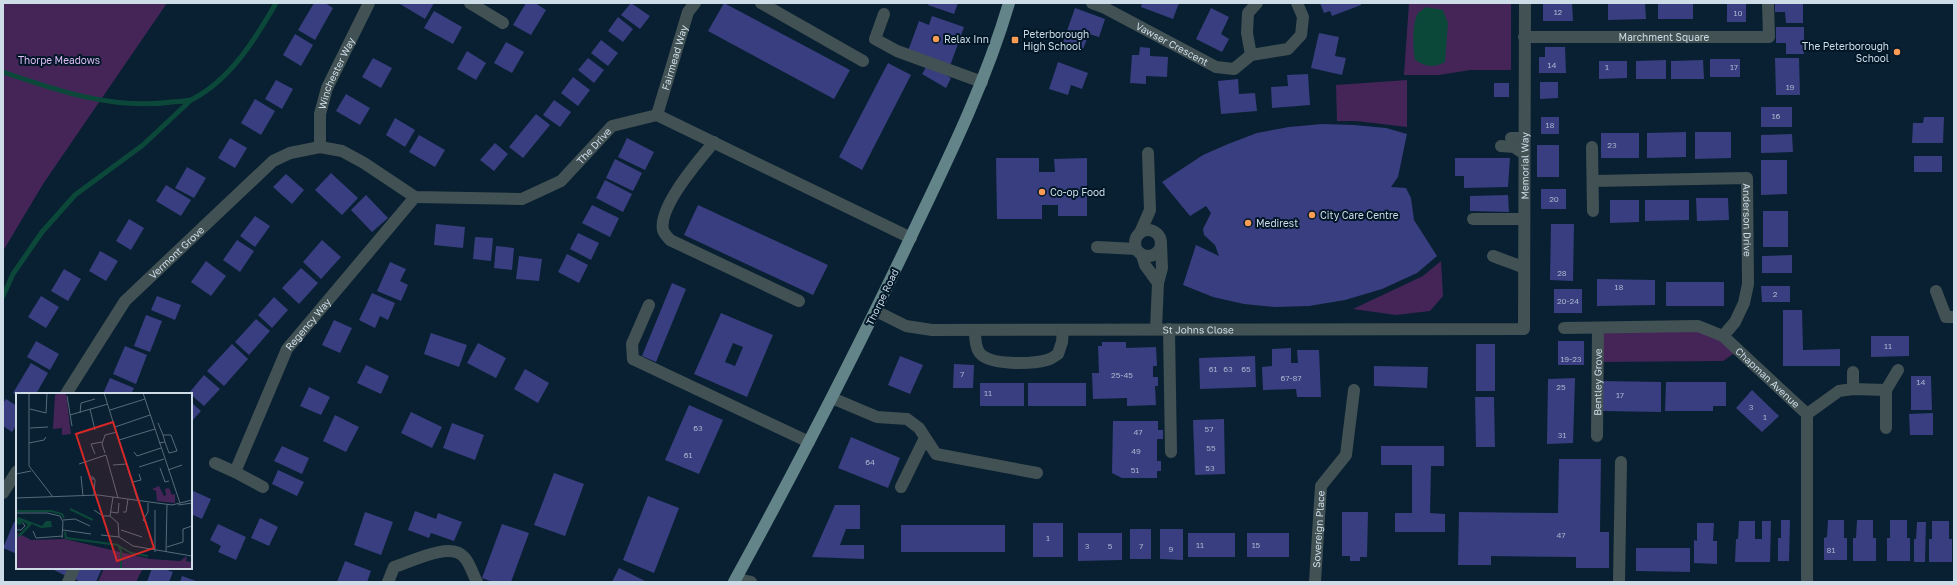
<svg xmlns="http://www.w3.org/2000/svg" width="1957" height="585" font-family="'Golos Text',sans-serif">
  <rect width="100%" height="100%" fill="#082031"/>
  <g fill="#452558">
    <path d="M3 3H167L43 184 3 251Z"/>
    <path d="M1409 3H1511V70H1470L1439 75H1404Z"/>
    <path d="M1407 80V127L1356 121H1337L1336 85Z"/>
    <path d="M1441 261 1443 296 1430 311 1396 315 1353 309 1423 276Z"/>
    <path d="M1697 329 1721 339 1736 352 1723 361 1600 362 1601 331Z"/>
    <path d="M104 568H143L136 582H98Z"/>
  </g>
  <path fill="#0c483a" d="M1426 7 1443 10 1448 23 1445 62C1434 68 1426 67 1415 60 1413 50 1412 25 1417 15 1418 12 1423 9 1426 7Z"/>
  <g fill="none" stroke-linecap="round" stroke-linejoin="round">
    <g stroke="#0c483a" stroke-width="5">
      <path d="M3 72C58 91 114 110 172 102 179 101 188 102 193 99 231 79 256 38 276 3"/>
      <path d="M3 296 13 274 42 232 75 195 143 145 191 100"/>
    </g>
  </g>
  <g fill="#383e7f" fill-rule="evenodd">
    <path d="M314 3H325L333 8 315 40 298 30Z"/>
    <path d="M400 3H434L425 19 400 4Z"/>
    <path d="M526 3H535L546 10 531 35 513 25Z"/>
    <path d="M631 3 650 16 640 29 621 15Z"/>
    <path d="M724 3 850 70 834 99 708 31Z"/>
    <path d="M929 3H958L954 14 928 5Z"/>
    <path d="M1142 3H1179L1173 19 1141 7Z"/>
    <path d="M1320 3H1361V5L1332 16 1330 11 1324 13Z"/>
    <path d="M1543 3H1572L1573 21H1543Z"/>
    <path d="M1608 3H1645L1646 19 1608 20Z"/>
    <rect x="1658" y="3" width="35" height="16"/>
    <rect x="1727" y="3" width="19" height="19"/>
    <path d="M1775 3H1803V23H1786L1785 12H1775Z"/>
    <path d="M1075 8 1105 19 1099 37 1089 34 1083 49 1063 42Z"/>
    <path d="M1211 8 1229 17 1221 34 1229 39 1222 52 1196 39Z"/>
    <path d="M434 11 462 27 453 44 424 28Z"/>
    <path d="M932 16 964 27 950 66 908 51 919 21 929 25Z"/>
    <path d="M618 17 633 29 623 42 608 31Z"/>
    <path d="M1776 27H1804V54H1786V43H1776Z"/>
    <path d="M1319 33 1339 37 1335 56 1346 58 1342 75 1311 68Z"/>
    <path d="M295 34 313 45 301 66 283 55Z"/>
    <path d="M601 40 618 53 608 66 591 53Z"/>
    <path d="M506 42 524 52 512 73 494 63Z"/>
    <path d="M1140 47 1150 48V56L1168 57 1167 77 1146 76V84L1130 83 1132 55H1139Z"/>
    <path d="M1545 47H1565L1566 73H1539V57H1545Z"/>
    <path d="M467 51 486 63 476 80 457 69Z"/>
    <path d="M373 58 392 68 381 88 362 77Z"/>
    <path d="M588 58 604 70 594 83 578 70Z"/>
    <path d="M1775 58H1799L1800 95H1776Z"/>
    <rect x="1710" y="59" width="30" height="18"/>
    <path d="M1666 60V79H1636V61Z"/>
    <path d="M1703 60 1704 79H1671V61Z"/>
    <path d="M1599 61H1627V78L1599 79Z"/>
    <path d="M1058 62 1088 73 1082 89 1071 85 1068 95 1049 89Z"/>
    <path d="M888 63 911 75 862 170 839 157Z"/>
    <path d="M928 64 951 78 946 88 922 74Z"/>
    <path d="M1308 74 1310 105 1272 108 1271 87 1288 86 1287 75Z"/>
    <path d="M573 77 590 90 578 106 561 93Z"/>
    <path d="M1238 79 1239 94 1255 93 1257 111 1221 114 1218 81Z"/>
    <path d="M276 80 293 89 282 109 265 99Z"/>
    <path d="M1540 82H1558V98L1540 99Z"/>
    <rect x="1494" y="83" width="15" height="14"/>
    <path d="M346 94 370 108 360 125 336 111Z"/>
    <path d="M255 99 275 111 261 135 241 123Z"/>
    <path d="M554 100 571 112 560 127 543 115Z"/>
    <rect x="1761" y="107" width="31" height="20"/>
    <path d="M536 114 550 125 523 158 509 147Z"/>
    <rect x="1541" y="117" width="18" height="17"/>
    <path d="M1924 117H1944L1943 143H1912L1913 123H1923Z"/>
    <path d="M395 118 415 130 405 147 386 135Z"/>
    <path d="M1322 124 1354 125 1386 128 1407 134 1398 177 1391 187 1406 188 1411 198 1414 220 1437 256 1417 273 1382 289 1345 300 1309 306 1275 307 1244 304 1213 297 1183 285 1196 245 1219 256 1215 245 1204 235 1203 229 1211 213 1206 206 1190 216 1162 182 1203 155 1228 144 1257 133 1289 127Z"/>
    <path d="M1686 132V157L1647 158V133Z"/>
    <path d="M1695 132H1731V158L1695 159Z"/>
    <rect x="1601" y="133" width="38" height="25"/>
    <path d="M1792 134 1793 152 1761 153V135Z"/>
    <path d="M419 135 445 150 435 167 409 152Z"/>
    <path d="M230 138 247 148 235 168 218 158Z"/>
    <path d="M627 138 654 152 645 170 618 157Z"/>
    <path d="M495 143 508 154 494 171 480 160Z"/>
    <rect x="1537" y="145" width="22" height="32"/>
    <rect x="1914" y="156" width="28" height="16"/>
    <path d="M996 158H1039V172H1055L1054 159 1087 158V216H1058V205H1042V219H997Z"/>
    <path d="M1455 158H1510L1508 187 1464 188V176H1455Z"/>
    <path d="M615 159 642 173 633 191 606 178Z"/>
    <path d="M1761 160H1787V194L1761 195Z"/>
    <path d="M187 167 206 178 194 198 175 188Z"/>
    <path d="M331 173 358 198 342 215 315 190Z"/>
    <path d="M286 174 304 190 292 204 273 187Z"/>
    <path d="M605 180 632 194 623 212 596 198Z"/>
    <path d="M166 185 191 200 181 216 156 201Z"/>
    <rect x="1541" y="189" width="25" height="20"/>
    <path d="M366 195 388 218 372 232 351 210Z"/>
    <path d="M1508 195 1509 212 1470 211V196Z"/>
    <path d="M1696 198H1728L1729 220 1697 221Z"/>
    <path d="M1610 200H1639V222L1610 223Z"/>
    <path d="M1645 200H1689V220L1645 221Z"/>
    <path d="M592 205 619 218 610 237 582 223Z"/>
    <path d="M698 205 828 265 813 295 684 235Z"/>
    <rect x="1763" y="211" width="25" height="36"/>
    <path d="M255 216 270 226 255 247 240 236Z"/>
    <path d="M129 219 144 228 131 250 116 241Z"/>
    <path d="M436 224 465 227 463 248 434 245Z"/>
    <path d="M1551 224H1574L1573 281 1550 280Z"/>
    <path d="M578 233 599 243 591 260 570 249Z"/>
    <path d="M475 237 493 238 491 261 473 259Z"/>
    <path d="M237 240 254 251 240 272 223 260Z"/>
    <path d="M322 240 341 257 321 279 303 262Z"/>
    <path d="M496 246 514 248 512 270 494 268Z"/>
    <path d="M100 251 118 261 106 281 89 271Z"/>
    <path d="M567 254 588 265 579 283 558 272Z"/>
    <path d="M1792 255V273H1762V256Z"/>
    <path d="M519 256 542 259 539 281 516 279Z"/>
    <path d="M206 261 226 276 211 296 191 282Z"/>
    <path d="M390 262 406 269 400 281 408 285 401 301 377 291Z"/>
    <path d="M301 268 318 283 299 304 282 288Z"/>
    <path d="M64 269 81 279 68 301 51 291Z"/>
    <path d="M1597 279 1655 280V305L1597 306Z"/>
    <rect x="1666" y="282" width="58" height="24"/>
    <path d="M672 283 686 289 656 362 642 356Z"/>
    <path d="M1761 286H1790V302H1762Z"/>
    <rect x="1554" y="289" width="28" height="24"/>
    <path d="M372 293 395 303 388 320 380 316 375 328 359 320Z"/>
    <path d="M41 296 59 307 46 328 28 317Z"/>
    <path d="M157 296 181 305 175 320 151 310Z"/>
    <path d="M274 297 288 310 272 328 258 315Z"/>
    <path d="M1783 310H1802L1803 350 1840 349V366H1783Z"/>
    <path d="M721 313 773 335 747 397 694 374ZM733 343 743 347 735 366 725 362Z"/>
    <path d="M146 315 162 321 150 352 134 346Z"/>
    <path d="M256 319 270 331 249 355 235 342Z"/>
    <path d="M334 320 352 328 340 353 322 345Z"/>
    <path d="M431 333 467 345 459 367 424 354Z"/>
    <path d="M1871 336H1909V356L1871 357Z"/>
    <path d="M36 341 59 354 50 370 27 357Z"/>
    <rect x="1558" y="341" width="26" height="24"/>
    <path d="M1102 342H1126V348L1156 347 1157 366H1153V377H1158V386H1155L1156 405 1127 406V398L1093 399 1092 373H1099L1098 346H1102Z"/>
    <path d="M478 343 506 358 496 378 467 363Z"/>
    <path d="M232 344 248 359 224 386 207 371Z"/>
    <rect x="1476" y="344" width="19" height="47"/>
    <path d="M125 346 147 355 136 384 113 374Z"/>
    <path d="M1291 348V363H1298L1297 350H1319L1321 397H1297L1296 389 1263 390 1262 367 1272 366V349Z"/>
    <path d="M900 356 923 365 910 394 888 385Z"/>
    <path d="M1255 356 1256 387 1200 389 1199 358Z"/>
    <path d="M31 363 48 373 36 394 17 395 13 393Z"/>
    <path d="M954 364 974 365 973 388H953Z"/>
    <path d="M366 365 389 376 381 394 357 383Z"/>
    <path d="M1374 366 1428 367 1427 388 1374 386Z"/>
    <path d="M525 369 549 383 538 403 514 389Z"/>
    <path d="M204 375 220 389 204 406 189 393Z"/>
    <path d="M1911 376H1931L1932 410H1911Z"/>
    <path d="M110 378 134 388 131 394H103Z"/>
    <path d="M1575 378 1573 443 1547 444 1548 379Z"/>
    <path d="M1602 381 1661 382V412L1603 411Z"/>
    <path d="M1666 382H1726V406H1713V411H1665Z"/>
    <rect x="980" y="383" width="44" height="23"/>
    <rect x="1028" y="383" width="58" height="23"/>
    <path d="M309 387 330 397 321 415 300 406Z"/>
    <path d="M1752 390 1779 416 1762 432 1736 408Z"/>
    <path d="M1475 397H1494L1495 447H1476Z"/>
    <path d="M6 399 17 406V424L12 432 3 426V403Z"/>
    <path d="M191 402 201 411 191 422Z"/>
    <path d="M689 405 723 420 699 474 665 460Z"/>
    <path d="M411 412 442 427 432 448 401 433Z"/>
    <path d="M1933 413V435H1910L1909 414Z"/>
    <path d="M335 415 359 427 346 452 323 441Z"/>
    <path d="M1224 419 1225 474 1195 475 1193 420Z"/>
    <path d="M1113 421H1158V430H1163V439H1157V461H1161V471H1157V478H1122L1112 473Z"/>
    <path d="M452 423 484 435 475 460 443 448Z"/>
    <path d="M851 437 900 458 888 488 838 468Z"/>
    <path d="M282 446 309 458 302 474 274 461Z"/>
    <path d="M1381 446H1444V466H1431L1430 513 1445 514V532H1395V513H1412V465H1381Z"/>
    <path d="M1559 459H1601L1600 532H1609V568H1576V557L1491 556V565H1458L1459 512 1558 513Z"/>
    <path d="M278 470 304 482 297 496 272 484Z"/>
    <path d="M554 473 584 484 565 536 534 525Z"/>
    <path d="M191 490 211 499 202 519 191 514Z"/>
    <path d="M648 496 679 508 654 573 623 560Z"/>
    <path d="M835 505H860V529H846L840 545H864V559L812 557Z"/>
    <path d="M415 511 436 519 438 513 462 522 454 541 431 533 429 538 408 530Z"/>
    <path d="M365 512 393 522 381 555 354 545Z"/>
    <path d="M1342 512H1368L1367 557H1360V561H1350V556H1342Z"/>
    <path d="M260 518 278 527 269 546 251 538Z"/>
    <path d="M1781 520H1790L1789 561H1778V538H1781Z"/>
    <path d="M1828 520H1844V538H1847V560H1824V538L1827 537Z"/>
    <path d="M1857 520H1873V538H1876V561H1853V538H1856Z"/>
    <path d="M1890 520H1907V538H1910V561H1887V538H1890Z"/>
    <path d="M1739 521H1755V539H1762V521H1771L1770 562H1735L1736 539H1738Z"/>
    <path d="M1932 521H1949V539H1952V562H1929V539H1932Z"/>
    <path d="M14 522 17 523V554L3 548Z"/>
    <path d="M1917 522H1926L1925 562H1914V539H1916Z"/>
    <rect x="1033" y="523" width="30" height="34"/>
    <path d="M1697 523H1714L1713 541H1717V564L1694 563V540L1697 541Z"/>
    <path d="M218 524 246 537 236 560 218 552 221 546 210 540Z"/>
    <path d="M502 524 529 533 511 582H493L482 578Z"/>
    <rect x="901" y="525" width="104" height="27"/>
    <rect x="1130" y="529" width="21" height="30"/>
    <path d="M1160 529H1183V560L1160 559Z"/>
    <path d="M1078 533H1122V560L1078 561Z"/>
    <rect x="1188" y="533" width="47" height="24"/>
    <rect x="1247" y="533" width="42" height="24"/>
    <path d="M1636 548H1690V572L1636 571Z"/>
    <path d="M345 561 371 571 367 582H337Z"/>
    <path d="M50 568H70L66 576Z"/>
    <path d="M77 568H102L96 582H81L73 578Z"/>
    <path d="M152 568H161L173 572 169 582H147Z"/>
    <path d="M619 568 647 582H612Z"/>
    <path d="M182 576 199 582H180Z"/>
  </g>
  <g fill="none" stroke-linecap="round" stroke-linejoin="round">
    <g stroke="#425153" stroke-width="12">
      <path d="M470 3 503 23"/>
      <path d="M761 3 863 61"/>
      <path id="s1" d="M1092 3 1103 7 1216 67 1234 69 1251 55 1288 49 1301 35 1303 17 1297 3"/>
      <path d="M884 14 875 39 897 51 982 82"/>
      <path id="s2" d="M1524 37H1769L1768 3"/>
      <path d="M1251 55 1247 33 1248 13 1257 3"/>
      <path id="s3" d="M657 115 688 12 695 3"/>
      <path d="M1511 138H1524"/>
      <path d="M714 142C699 160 658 207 663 230 664 234 668 237 670 240L799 301"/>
      <path d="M1501 146 1514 147 1523 153"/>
      <path id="s4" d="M320 147V114L327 88 369 3"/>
      <path d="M1592 147 1593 211"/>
      <path id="s5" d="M1593 181 1747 178 1748 284 1744 303 1735 322 1723 336"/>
      <path d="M1473 219H1524"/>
      <circle cx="1148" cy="243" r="13"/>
      <path d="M1140 233 1150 210 1148 153"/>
      <path d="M1097 247 1136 249"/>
      <path d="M1142 255 1145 265 1158 283"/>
      <path d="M1493 256 1520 266 1524 270"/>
      <path d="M1936 291 1946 317H1954"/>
      <path d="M649 305 632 344 633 359 809 442"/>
      <path id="s6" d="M876 311 906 326 932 330 1524 329 1525 3"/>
      <path id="s7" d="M1564 328 1698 326 1723 336 1807 414V582"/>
      <path d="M1156 329 1158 283 1162 268 1161 243"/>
      <path d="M1169 329 1171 452"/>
      <path d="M975 331C975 337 975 346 979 352 988 366 1032 364 1047 360 1051 359 1055 356 1058 354L1062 342 1063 330"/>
      <path d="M1853 389V372"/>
      <path id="s8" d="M66 394 125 301 273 161 290 153 320 147 342 151 364 163 415 197 522 199 561 181 612 126 657 115 911 238"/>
      <path d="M832 398 877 417 907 419 919 428 936 454 1037 473"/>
      <path d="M1807 414 1839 391 1853 389 1886 390"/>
      <path d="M1886 428V390L1898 370"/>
      <path id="s9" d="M1597 436 1598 328"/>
      <path id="s10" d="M215 463 235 472 287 349 415 197"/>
      <path d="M235 472 263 487"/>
      <path d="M901 487 925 438"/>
      <path d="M3 493 17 471"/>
      <path d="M736 579 751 582"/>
      <path d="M68 582 74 568"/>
      <path d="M388 582 394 567C411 562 450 541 464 557 470 563 473 575 477 582"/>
      <path id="s11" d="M1315 582 1321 486 1346 455 1354 390"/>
      <path d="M1619 582 1621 462"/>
    </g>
    <path stroke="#638488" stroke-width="12" d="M734 582C798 465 859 347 916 226 951 153 986 81 1009 3"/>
  </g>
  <g fill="#fd9d55" stroke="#011727" stroke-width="1.5">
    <circle cx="936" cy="39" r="4"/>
    <rect x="1011" y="36" width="8" height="8" rx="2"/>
    <circle cx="1897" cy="52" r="4"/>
    <circle cx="1042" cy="192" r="4"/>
    <circle cx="1312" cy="215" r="4"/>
    <circle cx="1248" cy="223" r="4"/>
  </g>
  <g text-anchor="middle" stroke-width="4" stroke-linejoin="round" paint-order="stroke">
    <g font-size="8" fill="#a8b4cd">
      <text x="1558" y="15">12</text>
      <text x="1738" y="16">10</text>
      <text x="1552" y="68">14</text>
      <text x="1607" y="70">1</text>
      <text x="1734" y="70">17</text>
      <text x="1790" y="90">19</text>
      <text x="1776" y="119">16</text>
      <text x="1550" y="128">18</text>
      <text x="1612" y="148">23</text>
      <text x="1554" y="202">20</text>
      <text x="1562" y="276">28</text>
      <text x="1619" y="290">18</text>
      <text x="1775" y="297">2</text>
      <text x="1568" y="304">20-24</text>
      <text x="1888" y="349">11</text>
      <text x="1571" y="362">19-23</text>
      <text x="1213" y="372">61</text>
      <text x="1228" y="372">63</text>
      <text x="1246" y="372">65</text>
      <text x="962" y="377">7</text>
      <text x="1122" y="378">25-45</text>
      <text x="1291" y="381">67-87</text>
      <text x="1921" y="385">14</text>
      <text x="1561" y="390">25</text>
      <text x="988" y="396">11</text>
      <text x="1620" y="398">17</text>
      <text x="1751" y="410">3</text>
      <text x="1765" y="420">1</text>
      <text x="698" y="431">63</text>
      <text x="1209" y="432">57</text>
      <text x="1138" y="435">47</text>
      <text x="1562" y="438">31</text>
      <text x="1211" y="451">55</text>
      <text x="1136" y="454">49</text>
      <text x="688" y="458">61</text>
      <text x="870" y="465">64</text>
      <text x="1210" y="471">53</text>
      <text x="1135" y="473">51</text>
      <text x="1561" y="538">47</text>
      <text x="1048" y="541">1</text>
      <text x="1200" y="548">11</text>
      <text x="1256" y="548">15</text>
      <text x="1087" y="549">3</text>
      <text x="1110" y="549">5</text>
      <text x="1141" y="549">7</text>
      <text x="1171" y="552">9</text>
      <text x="1831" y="553">81</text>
    </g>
    <g font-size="10" fill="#cedce7" stroke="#011727" text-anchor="start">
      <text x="1023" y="38">Peterborough<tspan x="1023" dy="12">High School</tspan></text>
      <text x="944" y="43">Relax Inn</text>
      <text x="1889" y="50" text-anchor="end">The Peterborough<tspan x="1889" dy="12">School</tspan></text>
      <text x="1050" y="196">Co-op Food</text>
      <text x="1320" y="219">City Care Centre</text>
      <text x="1256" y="227">Medirest</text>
    </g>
    <g font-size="10" fill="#cedce7" stroke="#011727">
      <text dy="4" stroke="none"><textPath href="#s2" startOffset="140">Marchment Square</textPath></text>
      <text dy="4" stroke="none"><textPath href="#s1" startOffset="90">Vawser Crescent</textPath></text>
      <text dy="4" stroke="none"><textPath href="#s3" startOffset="60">Fairmead Way</textPath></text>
      <text dy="4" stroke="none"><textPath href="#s4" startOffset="77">Winchester Way</textPath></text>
      <text dy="4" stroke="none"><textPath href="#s8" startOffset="670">The Drive</textPath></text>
      <text dy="4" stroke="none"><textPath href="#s6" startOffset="815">Memorial Way</textPath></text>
      <text dy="4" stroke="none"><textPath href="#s5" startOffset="196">Anderson Drive</textPath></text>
      <text dy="4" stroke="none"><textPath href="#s8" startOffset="181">Vermont Grove</textPath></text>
      <text transform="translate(882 297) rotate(-64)" y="4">Thorpe Road</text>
      <text dy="4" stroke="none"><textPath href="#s10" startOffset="188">Regency Way</textPath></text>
      <text dy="4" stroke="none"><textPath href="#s6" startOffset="326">St Johns Close</textPath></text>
      <text dy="4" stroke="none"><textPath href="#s7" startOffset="222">Chapman Avenue</textPath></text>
      <text dy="4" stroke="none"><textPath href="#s9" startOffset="54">Bentley Grove</textPath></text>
      <text dy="4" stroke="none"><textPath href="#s11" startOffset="53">Sovereign Place</textPath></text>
    </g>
    <g font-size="10" fill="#dcbcf3" stroke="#011727">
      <text x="59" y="64">Thorpe Meadows</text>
    </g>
  </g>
  <g transform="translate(16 393)">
    <rect width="176" height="176" fill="#082031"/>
    <path d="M42 1H50L55 41 46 42V35L37 36 39 2ZM143 93 148 103 150 102 149 96 153 95 156 102 159 101V110L141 108 140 98 136 96ZM0 139 15 147 49 146 134 166 164 168 171 163 170 168 176 169V176H0Z" fill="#452558"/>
    <path d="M2 124 26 133 30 128H35L36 134 25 135 16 131 5 143 0 144 12 132 8 129 3 132 0 129Z" fill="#0c483a"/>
    <path fill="none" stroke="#0c483a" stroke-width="2" d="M54 116 77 127M0 118H35L46 121 48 125M49 139 50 145 102 152 105 158V176M103 153 115 160 132 163"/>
    <path fill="none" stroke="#576b7a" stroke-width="1" d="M13 0V73L37 104M88 0 122 108M127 0 164 110M51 3 56 33M14 16 30 20 31 0M74 16 79 37M94 17 129 6M64 20 65 10 79 6M54 22 92 11M142 30 147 42M99 34 134 22M14 35 32 34M103 47 139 36M13 50 28 47 30 44M143 50 149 49 153 60 161 58 155 42H147L149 49M118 59 121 63 145 55M89 60 86 51 89 42 101 39M79 61 75 51 86 49M63 71 90 62 102 105M97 72 111 71M123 74 148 66M144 75 149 89 153 88M152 77 166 72M0 81 15 78M65 83 67 103M117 89 125 87 123 81M78 102 79 87 77 84H74V86H78M97 104 94 123 102 130 103 144M0 105 82 102 156 112 176 107M162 112 176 110M78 117 87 123H94M95 119 102 120 103 110M107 119H110L112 106M0 120H31L44 123 47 129 46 145M47 127 59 126 74 133M131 130 127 127 132 119V110M0 137H5L9 133 7 130M47 137 75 141M105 137 126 144M17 138 20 145 47 143M85 142 103 144M103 144 117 153 176 163M151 154 167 149V136L176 133M139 159V117M150 159 151 112"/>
    <path fill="#d62828" fill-opacity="0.15" stroke="#d62828" stroke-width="2" d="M97 29 138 155 101 168 60 41Z"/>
    <rect width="176" height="176" fill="none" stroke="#cedce7" stroke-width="2"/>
  </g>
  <rect width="1957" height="585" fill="none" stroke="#cedce7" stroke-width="8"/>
</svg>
